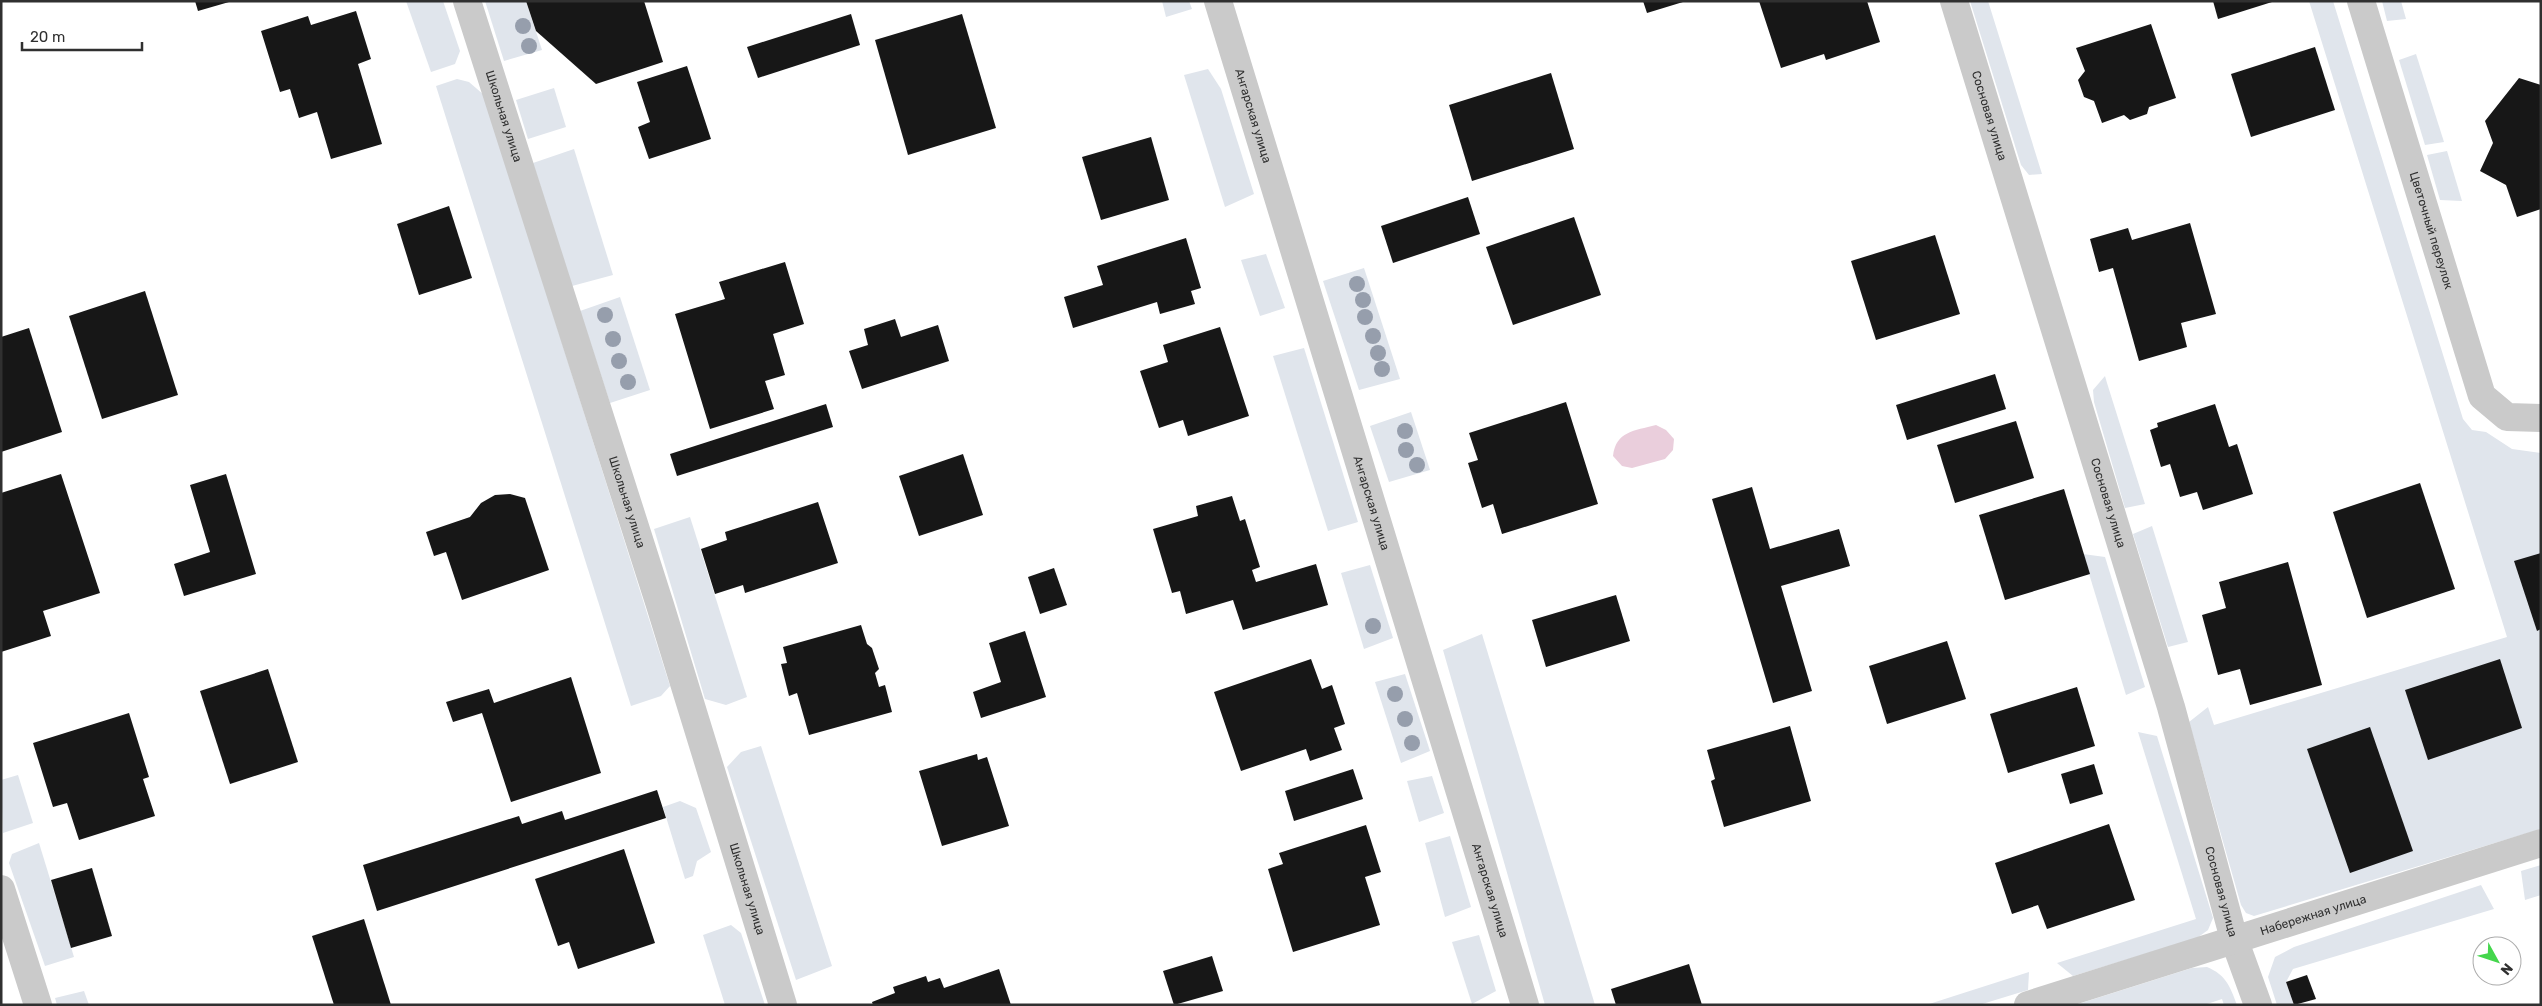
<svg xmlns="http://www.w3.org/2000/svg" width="2542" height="1006" font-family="Rubik,sans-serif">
  <rect width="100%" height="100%" fill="#fff"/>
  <g fill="#e0e5ec">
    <path d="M406 1H443L460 51 455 64 431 72Z"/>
    <path d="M485 1H526L542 50 504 61Z"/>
    <path d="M1162 1H1189L1192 9 1166 17Z"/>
    <path d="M1970 1H1988L2042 174 2029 175 2021 165Z"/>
    <path d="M2309 1H2333L2463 419 2472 430 2486 432 2512 449 2541 453V829L2254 916 2246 913 2241 905 2189 722 2208 707 2214 725 2507 637Z"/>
    <path d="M2382 1H2401L2406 19 2387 21Z"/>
    <path d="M2416 54 2444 142 2425 145 2399 60Z"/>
    <path d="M1208 69 1221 89 1254 194 1225 207 1184 75Z"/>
    <path d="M457 79 469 82 484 95 670 686 661 696 631 706 436 86Z"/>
    <path d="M554 88 566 127 528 139 516 100Z"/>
    <path d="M574 149 613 275 572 286 533 163Z"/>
    <path d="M2447 151 2462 201 2440 200 2427 155Z"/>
    <path d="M1266 254 1285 308 1260 316 1241 260Z"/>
    <path d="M1364 268 1400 379 1359 390 1323 281Z"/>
    <path d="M620 297 650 390 610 403 580 311Z"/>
    <path d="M1304 348 1358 522 1328 531 1273 356Z"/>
    <path d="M2105 376 2107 383 2145 504 2125 508 2094 402 2093 390Z"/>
    <path d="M1411 412 1430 470 1389 482 1370 426Z"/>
    <path d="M690 517 747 697 726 705 705 699 654 529Z"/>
    <path d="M2152 526 2188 642 2168 647 2133 534Z"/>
    <path d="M2083 554 2105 557 2145 687 2126 695Z"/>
    <path d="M1370 565 1393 638 1364 649 1341 573Z"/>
    <path d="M1482 634 1595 1005H1545L1443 650Z"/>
    <path d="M1405 674 1430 751 1401 763 1375 682Z"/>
    <path d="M2138 732 2157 736 2213 918 2208 930 2197 938 2073 976 2057 963 2196 919Z"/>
    <path d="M761 746 832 966 796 980 727 767 741 752Z"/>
    <path d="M18 775 33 823 3 833 1 780Z"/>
    <path d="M1432 776 1444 813 1419 822 1407 781Z"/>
    <path d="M680 801 696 808 711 852 697 861 693 876 685 879 663 807Z"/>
    <path d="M1450 836 1471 907 1445 917 1425 843Z"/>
    <path d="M39 843 74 957 45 966 9 863 12 854Z"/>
    <path d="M2541 865V895L2525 900 2521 871Z"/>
    <path d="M2481 885 2494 909 2293 969 2286 982 2294 1005H2277L2268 977 2275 957 2294 947Z"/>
    <path d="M731 925 741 933 765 1005H725L703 935Z"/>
    <path d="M1479 935 1496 991 1472 1004 1452 942Z"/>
    <path d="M2207 967C2226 975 2230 986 2237 1005H2224L2222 999 2204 1005H2075L2192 968Z"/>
    <path d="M2029 972 2028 990 1979 1005H1926Z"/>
    <path d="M84 991 89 1005H57L55 998Z"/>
  </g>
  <path fill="#eacedc" d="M1656 425 1666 430 1674 439 1673 450 1665 459 1632 468 1622 466 1613 456C1616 431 1634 431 1656 425Z"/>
  <g fill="#171717">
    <path d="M195 1H229V2L198 11Z"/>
    <path d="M526 1H644L663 62 596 84 536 31Z"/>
    <path d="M1643 1H1682L1683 2 1647 13Z"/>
    <path d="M1759 1H1867L1880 42 1826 60 1824 54 1781 68Z"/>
    <path d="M2213 1H2272V2L2218 19Z"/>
    <path d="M356 11 371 59 358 64 382 144 331 159 317 112 299 118 290 89 280 92 261 31 308 16 311 25Z"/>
    <path d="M851 14 860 45 758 78 747 47Z"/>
    <path d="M962 14 996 128 908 155 875 40Z"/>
    <path d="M2151 24 2176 98 2149 107 2147 114 2130 120 2124 115 2102 123 2094 101 2084 97 2078 80 2085 71 2076 48Z"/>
    <path d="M2315 47 2335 110 2251 137 2231 74Z"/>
    <path d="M687 66 711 139 649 159 638 127 650 122 637 82Z"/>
    <path d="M1551 73 1574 149 1472 181 1449 105Z"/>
    <path d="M2519 78 2541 85V209L2517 217 2506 185 2480 171 2493 143 2485 121Z"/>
    <path d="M1151 137 1169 200 1101 220 1082 157Z"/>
    <path d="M1468 197 1480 234 1393 263 1381 226Z"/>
    <path d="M449 206 472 278 419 295 397 224Z"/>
    <path d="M1574 217 1601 295 1513 325 1486 247Z"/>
    <path d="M2190 223 2216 314 2181 323 2187 347 2139 361 2113 268 2099 272 2090 239 2128 228 2132 240Z"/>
    <path d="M1935 235 1960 314 1876 340 1851 261Z"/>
    <path d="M1186 238 1201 288 1191 291 1195 304 1160 314 1157 302 1073 328 1064 297 1103 285 1097 266Z"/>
    <path d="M785 262 804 324 773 334 785 375 765 381 774 409 710 429 675 314 725 299 719 282Z"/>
    <path d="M145 291 178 395 102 419 69 316Z"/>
    <path d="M895 319 901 337 938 325 949 361 862 389 849 351 868 345 864 329Z"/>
    <path d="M1220 327 1249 416 1188 436 1183 420 1159 428 1140 371 1168 362 1163 345Z"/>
    <path d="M29 328 62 432 1 452V337Z"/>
    <path d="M1995 374 2006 409 1907 440 1896 405Z"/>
    <path d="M1566 402 1598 504 1502 534 1493 504 1482 508 1468 463 1478 460 1469 433Z"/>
    <path d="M826 404 833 427 677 476 670 454Z"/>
    <path d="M2215 404 2229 447 2237 444 2253 494 2203 510 2197 492 2180 497 2170 464 2161 467 2150 430 2158 427 2157 423Z"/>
    <path d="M2016 421 2034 478 1955 503 1937 445Z"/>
    <path d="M963 454 983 515 919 536 899 476Z"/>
    <path d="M61 474 100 593 43 611 51 636 1 652V493Z"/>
    <path d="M226 474 256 574 184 596 174 564 210 552 190 485Z"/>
    <path d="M2420 483 2455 589 2367 618 2333 512Z"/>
    <path d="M1752 487 1770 549 1839 529 1850 566 1781 586 1812 691 1773 703 1712 499Z"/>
    <path d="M2064 489 2090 574 2005 600 1979 515Z"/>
    <path d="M510 494 525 498 549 570 462 600 446 552 434 556 426 532 470 517 481 503 495 495Z"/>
    <path d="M1232 496 1240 521 1245 519 1260 567 1252 570 1256 582 1316 564 1328 605 1243 630 1233 600 1186 614 1180 591 1172 593 1153 529 1198 516 1196 506Z"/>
    <path d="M818 502 838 563 745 593 743 585 715 594 701 549 727 540 725 532Z"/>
    <path d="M2541 553V629L2537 631 2514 561Z"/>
    <path d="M2288 562 2322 685 2250 705 2240 669 2218 675 2202 615 2226 608 2219 582Z"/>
    <path d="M1054 568 1067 605 1040 614 1028 577Z"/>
    <path d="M1616 595 1630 641 1546 667 1532 620Z"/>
    <path d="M861 625 867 644 872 648 879 669 875 673 879 687 885 685 892 712 809 735 797 693 789 696 781 664 787 663 783 647Z"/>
    <path d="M1025 631 1046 697 981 718 973 692 1001 682 989 643Z"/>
    <path d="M1947 641 1966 699 1887 724 1869 666Z"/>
    <path d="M1311 659 1322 689 1332 685 1345 724 1334 728 1342 750 1310 761 1306 749 1241 771 1214 692Z"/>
    <path d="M2500 659 2522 728 2428 760 2405 690Z"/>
    <path d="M268 669 298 762 230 784 200 691Z"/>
    <path d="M571 677 601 773 511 802 482 713 453 722 446 702 489 689 494 703Z"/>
    <path d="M2077 687 2095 746 2008 773 1990 714Z"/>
    <path d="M129 713 149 777 143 779 155 816 79 840 67 803 53 807 33 743Z"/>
    <path d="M1790 726 1811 801 1724 827 1711 781 1715 779 1707 750Z"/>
    <path d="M2370 727 2413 851 2350 873 2307 749Z"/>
    <path d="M977 754 978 760 987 757 1009 826 942 846 919 771Z"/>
    <path d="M2094 764 2103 794 2070 804 2061 774Z"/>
    <path d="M1353 769 1363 799 1294 821 1285 791Z"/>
    <path d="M657 790 666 818 377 911 363 865 519 816 522 824 562 811 565 820Z"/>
    <path d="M2109 824 2135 900 2047 929 2038 905 2012 914 1995 863Z"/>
    <path d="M1366 825 1381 872 1365 877 1380 925 1293 952 1268 869 1283 864 1279 853Z"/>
    <path d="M624 849 655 943 578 969 569 942 558 946 535 879Z"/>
    <path d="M92 868 112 936 71 948 51 880Z"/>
    <path d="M364 919 391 1005H334L312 936Z"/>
    <path d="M1212 956 1223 991 1174 1005 1163 971Z"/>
    <path d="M1689 964 1702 1005H1616L1611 989Z"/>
    <path d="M999 969 1011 1005H873L872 1002 895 993 893 987 926 976 928 982 940 978 944 988Z"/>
    <path d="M2307 975 2316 999 2294 1005 2286 982Z"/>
  </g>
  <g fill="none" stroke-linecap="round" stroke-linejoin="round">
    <g stroke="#cacaca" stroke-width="28">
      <path id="s1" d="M467 1 660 605 783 1005"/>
      <path id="s2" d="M1218 1 1525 1005"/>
      <path id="s3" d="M1954 1 2171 707 2234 939 2258 1005"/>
      <path id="s4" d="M2361 1 2482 396 2507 417 2541 418"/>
      <path d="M1 889 38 1005"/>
      <path id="s5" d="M2028 1005 2541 843"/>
    </g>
  </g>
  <g fill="#969eac">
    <circle cx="523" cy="26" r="8"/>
    <circle cx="529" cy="46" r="8"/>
    <circle cx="1357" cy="284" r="8"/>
    <circle cx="1363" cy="300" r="8"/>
    <circle cx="605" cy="315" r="8"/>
    <circle cx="1365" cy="317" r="8"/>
    <circle cx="1373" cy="336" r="8"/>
    <circle cx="613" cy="339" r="8"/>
    <circle cx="1378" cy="353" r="8"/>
    <circle cx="619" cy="361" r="8"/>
    <circle cx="1382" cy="369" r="8"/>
    <circle cx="628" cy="382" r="8"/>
    <circle cx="1405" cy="431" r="8"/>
    <circle cx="1406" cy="450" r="8"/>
    <circle cx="1417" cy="465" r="8"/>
    <circle cx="1373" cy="626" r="8"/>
    <circle cx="1395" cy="694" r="8"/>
    <circle cx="1405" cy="719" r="8"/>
    <circle cx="1412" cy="743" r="8"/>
  </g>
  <g text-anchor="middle" stroke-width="5" stroke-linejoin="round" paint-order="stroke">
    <g font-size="12" fill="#303030" stroke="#fff">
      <text dy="4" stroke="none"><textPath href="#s3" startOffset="120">Сосновая улица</textPath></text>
      <text dy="4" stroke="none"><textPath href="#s2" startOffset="120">Ангарская улица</textPath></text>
      <text dy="4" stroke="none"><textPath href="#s1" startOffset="121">Школьная улица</textPath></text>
      <text dy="4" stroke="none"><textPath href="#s4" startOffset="240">Цветочный переулок</textPath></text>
      <text dy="4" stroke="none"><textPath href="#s1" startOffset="526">Школьная улица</textPath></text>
      <text dy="4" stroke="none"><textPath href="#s3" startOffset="525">Сосновая улица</textPath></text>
      <text dy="4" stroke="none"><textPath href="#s2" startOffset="525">Ангарская улица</textPath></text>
      <text dy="4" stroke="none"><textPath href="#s1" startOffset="931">Школьная улица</textPath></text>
      <text dy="4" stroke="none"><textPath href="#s2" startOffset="930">Ангарская улица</textPath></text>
      <text dy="4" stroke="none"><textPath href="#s3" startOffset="930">Сосновая улица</textPath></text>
      <text dy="4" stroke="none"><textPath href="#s5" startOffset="299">Набережная улица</textPath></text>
    </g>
  </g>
  <rect width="2542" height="1006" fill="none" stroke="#303030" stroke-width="5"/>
  <g transform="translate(2497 961) rotate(130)"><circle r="24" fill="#ffffff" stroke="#acacac"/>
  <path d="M0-4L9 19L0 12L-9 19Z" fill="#44d64c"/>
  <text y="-8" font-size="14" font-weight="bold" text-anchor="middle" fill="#303030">N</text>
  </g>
  <path d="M22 42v8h120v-8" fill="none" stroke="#303030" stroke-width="2.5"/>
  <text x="30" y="42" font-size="15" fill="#303030" stroke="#ffffff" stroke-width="4" paint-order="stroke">20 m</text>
</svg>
